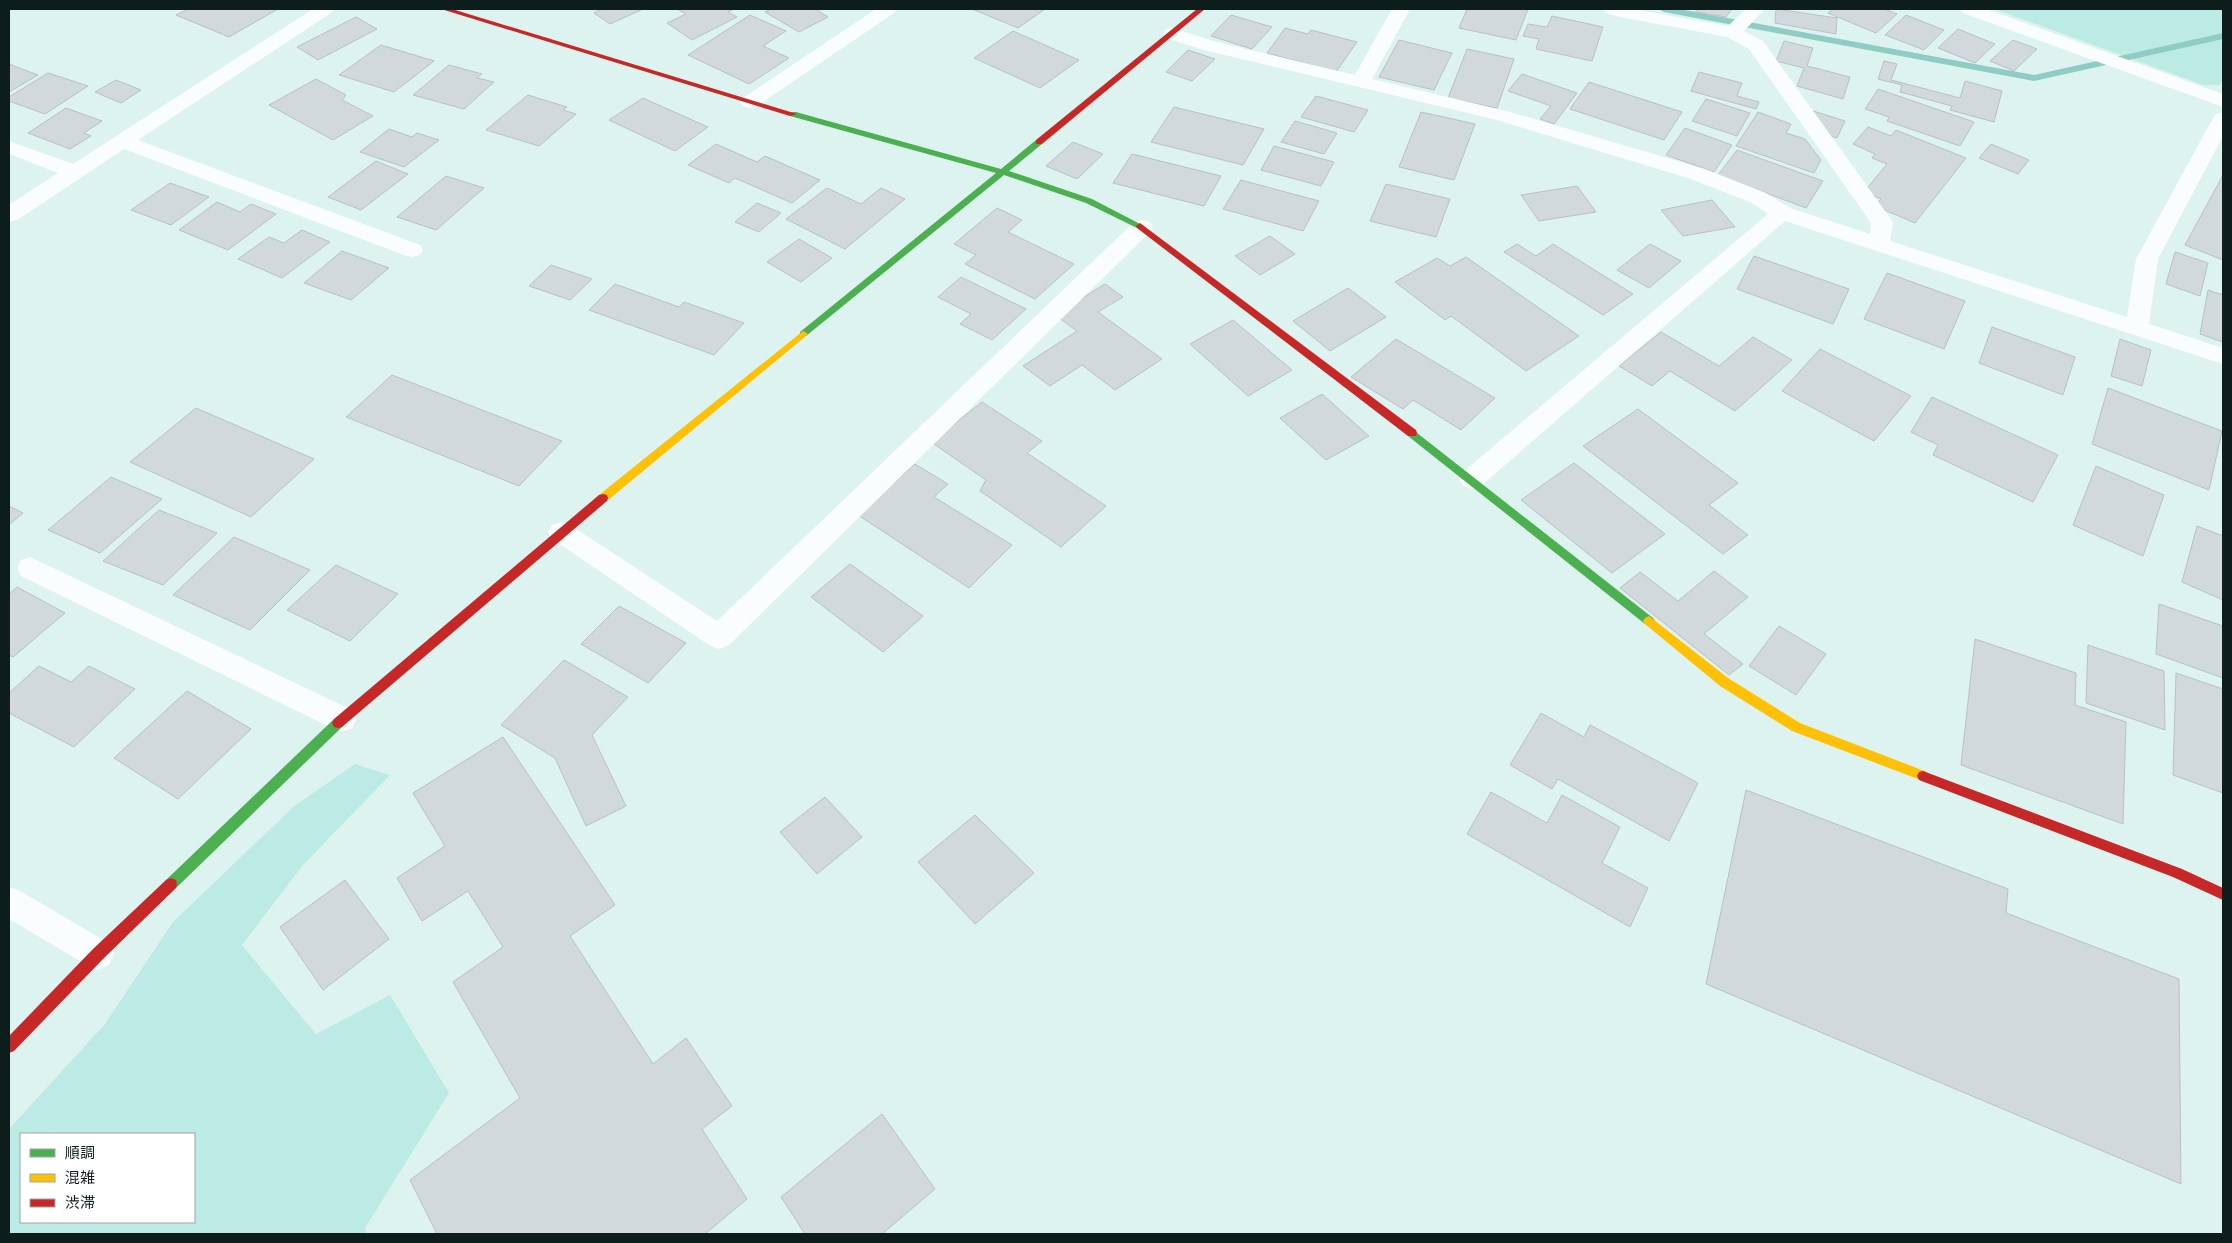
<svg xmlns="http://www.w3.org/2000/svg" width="2232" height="1243" font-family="Poppins,'Noto Sans JP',sans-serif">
  <rect width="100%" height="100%" fill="#ddf3f0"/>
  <g fill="#bbebe4" fill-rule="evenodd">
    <path d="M1995 9H2223V79L2220 85H2203Z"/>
    <path d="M355 764 390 775 303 865 242 945 316 1034 390 995 449 1093 365 1228 367 1234H9V1129L105 1024 173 922 293 807ZM21 1134H194V1222H21Z"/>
  </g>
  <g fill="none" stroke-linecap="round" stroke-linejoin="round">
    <path fill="#8fccc4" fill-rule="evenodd" d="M1659 9H1679L2034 75 2223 33V39L2034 81 1664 12Z"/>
  </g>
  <g fill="#d2d9dd" stroke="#b9c0c3">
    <path d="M188 9H278L229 37 176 15Z"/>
    <path d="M602 9H643L610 24 594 13Z"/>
    <path d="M677 9H734L728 12 737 17 692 40 667 23 686 14Z"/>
    <path d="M771 9H815L828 17 799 32 765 12Z"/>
    <path d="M972 9H1045L1018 28Z"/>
    <path d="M1467 9H1528L1516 40 1459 28Z"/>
    <path d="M1696 9H1732L1726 17 1696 12Z"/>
    <path d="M1776 9 1837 18 1836 34 1775 23Z"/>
    <path d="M1833 9H1884L1897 14 1876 33 1828 13Z"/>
    <path d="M750 15 786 31 763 46 789 58 749 84 688 55Z"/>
    <path d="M1231 15 1272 27 1252 49 1211 36Z"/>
    <path d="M1906 15 1944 30 1924 50 1885 35Z"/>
    <path d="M1552 16 1603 27 1592 61 1536 49 1539 39 1523 36 1528 24 1547 27Z"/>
    <path d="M356 17 377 29 318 60 297 47Z"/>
    <path d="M1285 28 1308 34 1311 30 1357 42 1336 72 1267 53Z"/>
    <path d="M1958 29 1995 44 1975 63 1938 48Z"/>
    <path d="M1013 31 1079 60 1040 88 974 58Z"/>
    <path d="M1399 40 1452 53 1434 90 1379 77Z"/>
    <path d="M2013 40 2037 49 2014 71 1990 61Z"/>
    <path d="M1784 41 1813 48 1807 66 1850 77 1843 99 1797 86 1804 68 1776 61Z"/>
    <path d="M381 45 434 61 394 92 339 75Z"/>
    <path d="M1467 49 1514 59 1497 108 1448 98Z"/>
    <path d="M1188 50 1215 59 1192 81 1166 72Z"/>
    <path d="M1884 61 1897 64 1891 80 1960 98 1965 81 2002 91 1994 122 1950 110 1952 106 1900 92 1902 85 1878 79Z"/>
    <path d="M9 64 38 75 9 92Z"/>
    <path d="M449 65 482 74 477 78 494 82 464 109 413 95Z"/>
    <path d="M1699 72 1742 83 1737 96 1759 102 1756 109 1691 91Z"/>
    <path d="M48 73 88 86 45 114 9 101V97Z"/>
    <path d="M1522 74 1577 93 1554 124 1540 119 1551 106 1508 91Z"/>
    <path d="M316 79 346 95 342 100 373 116 333 140 269 105Z"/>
    <path d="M116 80 141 90 121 103 95 92Z"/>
    <path d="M1589 82 1682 112 1664 140 1570 109Z"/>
    <path d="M1878 89 1974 122 1960 146 1887 121 1889 117 1865 109Z"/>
    <path d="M528 95 567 107 563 110 576 114 539 146 486 130Z"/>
    <path d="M1316 96 1368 110 1354 132 1301 117Z"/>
    <path d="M643 98 708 127 675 151 609 120Z"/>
    <path d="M1706 99 1750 113 1737 136 1692 121Z"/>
    <path d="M1174 107 1264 129 1243 165 1151 142Z"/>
    <path d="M66 108 102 121 84 133 91 136 70 149 28 133Z"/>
    <path d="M1810 110 1845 121 1837 138 1827 135Z"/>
    <path d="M1421 112 1475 124 1454 180 1399 167Z"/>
    <path d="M1758 112 1791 124 1786 133 1805 139 1821 160 1814 173 1736 146Z"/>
    <path d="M1295 121 1337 133 1324 154 1281 142Z"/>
    <path d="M1868 127 1891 136 1896 130 1966 158 1915 223 1875 206 1881 199 1864 192 1887 164 1872 158 1875 154 1853 144Z"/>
    <path d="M1685 128 1732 145 1714 172 1666 155Z"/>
    <path d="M389 129 412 137 417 133 439 140 404 167 360 152Z"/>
    <path d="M1073 142 1103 154 1077 179 1046 166Z"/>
    <path d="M716 144 757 162 765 156 820 180 792 203 735 178 729 183 688 165Z"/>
    <path d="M1991 144 2029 160 2018 174 1979 158Z"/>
    <path d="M1274 146 1334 162 1321 186 1261 170Z"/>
    <path d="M1737 150 1823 181 1806 208 1718 175Z"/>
    <path d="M1132 154 1221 176 1204 206 1113 183Z"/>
    <path d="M376 161 408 174 361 210 328 197Z"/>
    <path d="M2223 175V260L2185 245Z"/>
    <path d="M446 176 484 188 436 230 397 217Z"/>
    <path d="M1241 180 1319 201 1303 231 1223 209Z"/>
    <path d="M170 183 209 197 171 225 131 210Z"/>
    <path d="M1386 184 1450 199 1436 237 1370 221Z"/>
    <path d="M1577 186 1596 212 1539 221 1521 195Z"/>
    <path d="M827 188 861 204 881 188 905 199 845 249 786 219Z"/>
    <path d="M1712 200 1735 227 1683 236 1661 210Z"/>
    <path d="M217 202 240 212 251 204 276 214 228 250 179 230Z"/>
    <path d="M757 203 781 213 759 232 735 222Z"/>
    <path d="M997 208 1022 220 1008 232 1074 264 1035 299 965 264 976 255 954 244Z"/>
    <path d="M302 230 330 242 282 278 238 259 269 237 284 243Z"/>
    <path d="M1270 236 1295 254 1260 275 1235 256Z"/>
    <path d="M799 239 832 258 801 282 767 262Z"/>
    <path d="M1517 244 1536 256 1553 244 1633 294 1603 315 1504 252Z"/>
    <path d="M1650 244 1681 261 1649 288 1617 270Z"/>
    <path d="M342 251 389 268 351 300 304 283Z"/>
    <path d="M2175 252 2208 263 2200 296 2166 284Z"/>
    <path d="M1754 256 1849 289 1833 324 1737 289Z"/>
    <path d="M1466 257 1579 336 1526 371 1451 316 1445 320 1395 282 1437 258 1450 266Z"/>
    <path d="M551 265 592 279 570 300 529 286Z"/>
    <path d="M1887 273 1965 301 1944 349 1864 319Z"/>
    <path d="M961 277 1026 309 992 340 960 324 971 314 938 297Z"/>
    <path d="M615 284 679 307 684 302 744 323 714 355 589 310Z"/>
    <path d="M1105 284 1123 297 1098 312 1162 359 1115 390 1082 365 1050 386 1023 366 1077 331 1055 315Z"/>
    <path d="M1348 288 1386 317 1330 351 1293 321Z"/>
    <path d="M2208 290 2223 295V342L2200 334Z"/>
    <path d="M1233 320 1292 370 1248 396 1190 344Z"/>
    <path d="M1992 327 2075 357 2063 395 1979 363Z"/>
    <path d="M1661 332 1719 366 1753 337 1792 360 1735 411 1670 371 1652 386 1619 366Z"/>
    <path d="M1396 339 1495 398 1461 430 1413 400 1403 409 1351 377Z"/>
    <path d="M2120 339 2151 350 2142 386 2111 376Z"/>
    <path d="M1820 349 1911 396 1874 441 1782 391Z"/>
    <path d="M392 375 562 441 519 486 346 417Z"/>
    <path d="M2108 388 2222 431 2209 490 2092 444Z"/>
    <path d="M1322 394 1369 436 1326 460 1280 418Z"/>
    <path d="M1932 397 2058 455 2033 502 1933 455 1938 445 1911 432Z"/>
    <path d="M982 402 1042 441 1027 453 1106 506 1061 547 980 491 986 480 931 442Z"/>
    <path d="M196 408 314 459 251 517 130 462Z"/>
    <path d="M1638 409 1738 483 1709 505 1748 535 1723 554 1583 446Z"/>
    <path d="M1574 463 1665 534 1612 573 1521 500Z"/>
    <path d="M915 464 948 484 934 497 1012 545 969 588 858 515Z"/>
    <path d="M2096 466 2164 495 2143 556 2073 525Z"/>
    <path d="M111 477 162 499 100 553 48 530Z"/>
    <path d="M9 506 23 513 9 525Z"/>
    <path d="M159 510 217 533 163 585 103 561Z"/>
    <path d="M2197 526 2223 536V600L2182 582Z"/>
    <path d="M234 537 310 570 250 630 173 595Z"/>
    <path d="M850 564 923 616 883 652 811 597Z"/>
    <path d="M336 565 398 594 350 641 287 610Z"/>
    <path d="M1714 571 1748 597 1704 634 1743 664 1729 675 1620 588 1640 572 1678 601Z"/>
    <path d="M17 587 65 613 13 657 9 655V594Z"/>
    <path d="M2159 604 2223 626V678L2156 654Z"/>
    <path d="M619 606 686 643 648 683 581 644Z"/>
    <path d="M1779 626 1826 654 1796 695 1749 666Z"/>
    <path d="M1975 639 2076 673 2075 705 2126 722 2123 824 1961 765Z"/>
    <path d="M2088 645 2164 671 2165 730 2086 703Z"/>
    <path d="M564 660 628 697 592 735 626 806 586 826 555 758 501 725Z"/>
    <path d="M39 666 71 682 89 666 135 689 74 747 9 713V693Z"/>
    <path d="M2176 673 2223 689V793L2173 775Z"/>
    <path d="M187 691 251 729 178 799 114 758Z"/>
    <path d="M1541 713 1584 737 1590 725 1698 783 1669 841 1558 779 1552 789 1510 765Z"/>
    <path d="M503 737 615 905 570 936 653 1064 686 1038 732 1106 702 1129 747 1199 705 1234H437L410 1180 520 1098 453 982 503 947 468 891 422 921 397 878 445 846 413 793Z"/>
    <path d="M1746 790 2008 889 2006 913 2179 979 2181 1184 1706 984Z"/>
    <path d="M1491 792 1547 823 1562 795 1620 827 1602 863 1648 888 1630 927 1467 834Z"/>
    <path d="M825 797 862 837 817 874 780 832Z"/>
    <path d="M975 815 1034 873 975 924 918 862Z"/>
    <path d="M345 880 389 939 323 990 280 927Z"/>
    <path d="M882 1114 935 1189 882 1234H805L781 1197Z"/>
  </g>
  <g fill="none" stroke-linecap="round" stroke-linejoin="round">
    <g fill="#fafdfd" fill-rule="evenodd">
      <path d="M313 9H334L331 13 138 140 420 245 423 250 420 255 412 257 404 255 124 149 17 220 9 222V205L58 173 9 154V141L73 164Z"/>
      <path d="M876 9H897L894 13 757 106 750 108 743 106 740 102 743 98Z"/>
      <path d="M1392 9H1410L1372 79 1510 112 1705 169 1766 193 1790 208 1870 234 1871 223 1749 49 1727 37 1620 17 1606 13 1603 9H1633L1728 26 1746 9H1765L1744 31 1763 41 1890 218 1893 223 1890 241 2127 317 2136 259 2213 118 2216 114 2223 112V136L2158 259 2149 324 2223 348V364L1785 221 1481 486 1472 489 1463 486 1459 479 1463 472 1768 214 1752 203 1691 179 1497 120 1204 50 1165 38 1163 34 1165 30 1172 28 1217 42 1355 75Z"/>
      <path d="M1960 9H1986L2223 94V107L1963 13Z"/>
      <path d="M1142 220 1150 222 1153 227 1150 232 729 645 719 649 709 645 552 539 548 532 552 525 561 522 570 525 717 621 1134 222Z"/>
      <path d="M30 557 352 710 356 719 352 728 342 732 332 728 21 576 17 568 21 560Z"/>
      <path d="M9 887 20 891 109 943 114 954 109 965 98 970 87 965 9 919Z"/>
    </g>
    <g fill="#4caf50" fill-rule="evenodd">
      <path d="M790 112H796L1001 169 1036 140H1042V144L1009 171 1092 199 1144 226 1140 229 1137 228 1086 203 1004 175 806 336H800V332L996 173 790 116Z"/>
      <path d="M1412 429 1653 618 1655 621 1653 624H1645L1408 436 1407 433Z"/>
      <path d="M338 718 342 719 344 723 342 727 176 888 171 890 166 888 165 884 166 880 334 719Z"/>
    </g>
    <g fill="#ffc107" fill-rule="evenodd">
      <path d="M803 331 808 334 806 336 607 501H599L598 498 599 495Z"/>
      <path d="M1649 616 1728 678 1800 723 1927 772 1929 776 1927 780 1923 781 1792 731 1720 686 1645 624 1643 621 1645 618Z"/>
    </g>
    <g fill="#c62828" fill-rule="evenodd">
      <path d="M441 9H452L797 114 790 116Z"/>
      <path d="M1197 9H1205L1042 144H1036V140Z"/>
      <path d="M1140 223 1416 430 1417 433 1416 436H1408L1137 228 1136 226Z"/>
      <path d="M603 494 607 495 608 498 607 501 342 727 338 728 334 727 332 723 334 719 599 495Z"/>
      <path d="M1923 771 2182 869 2223 888V900L2173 877 1919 780 1917 776 1919 772Z"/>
      <path d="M171 878 176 880 177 884 176 888 103 959 14 1051 9 1053V1036L93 949 166 880Z"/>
    </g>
  </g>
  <rect width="2232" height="1243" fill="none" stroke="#0d1d1b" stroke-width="20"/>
  <rect x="20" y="1133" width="175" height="90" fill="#ffffff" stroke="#9ea5a4"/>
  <rect x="30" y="1149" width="25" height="8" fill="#4caf50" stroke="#9ea5a4"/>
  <text x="65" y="1158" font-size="15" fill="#0d1d1b">順調</text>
  <rect x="30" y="1174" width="25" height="8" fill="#ffc107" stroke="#9ea5a4"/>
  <text x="65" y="1183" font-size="15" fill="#0d1d1b">混雑</text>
  <rect x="30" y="1199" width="25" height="8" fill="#c62828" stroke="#9ea5a4"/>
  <text x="65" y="1208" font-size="15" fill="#0d1d1b">渋滞</text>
</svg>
